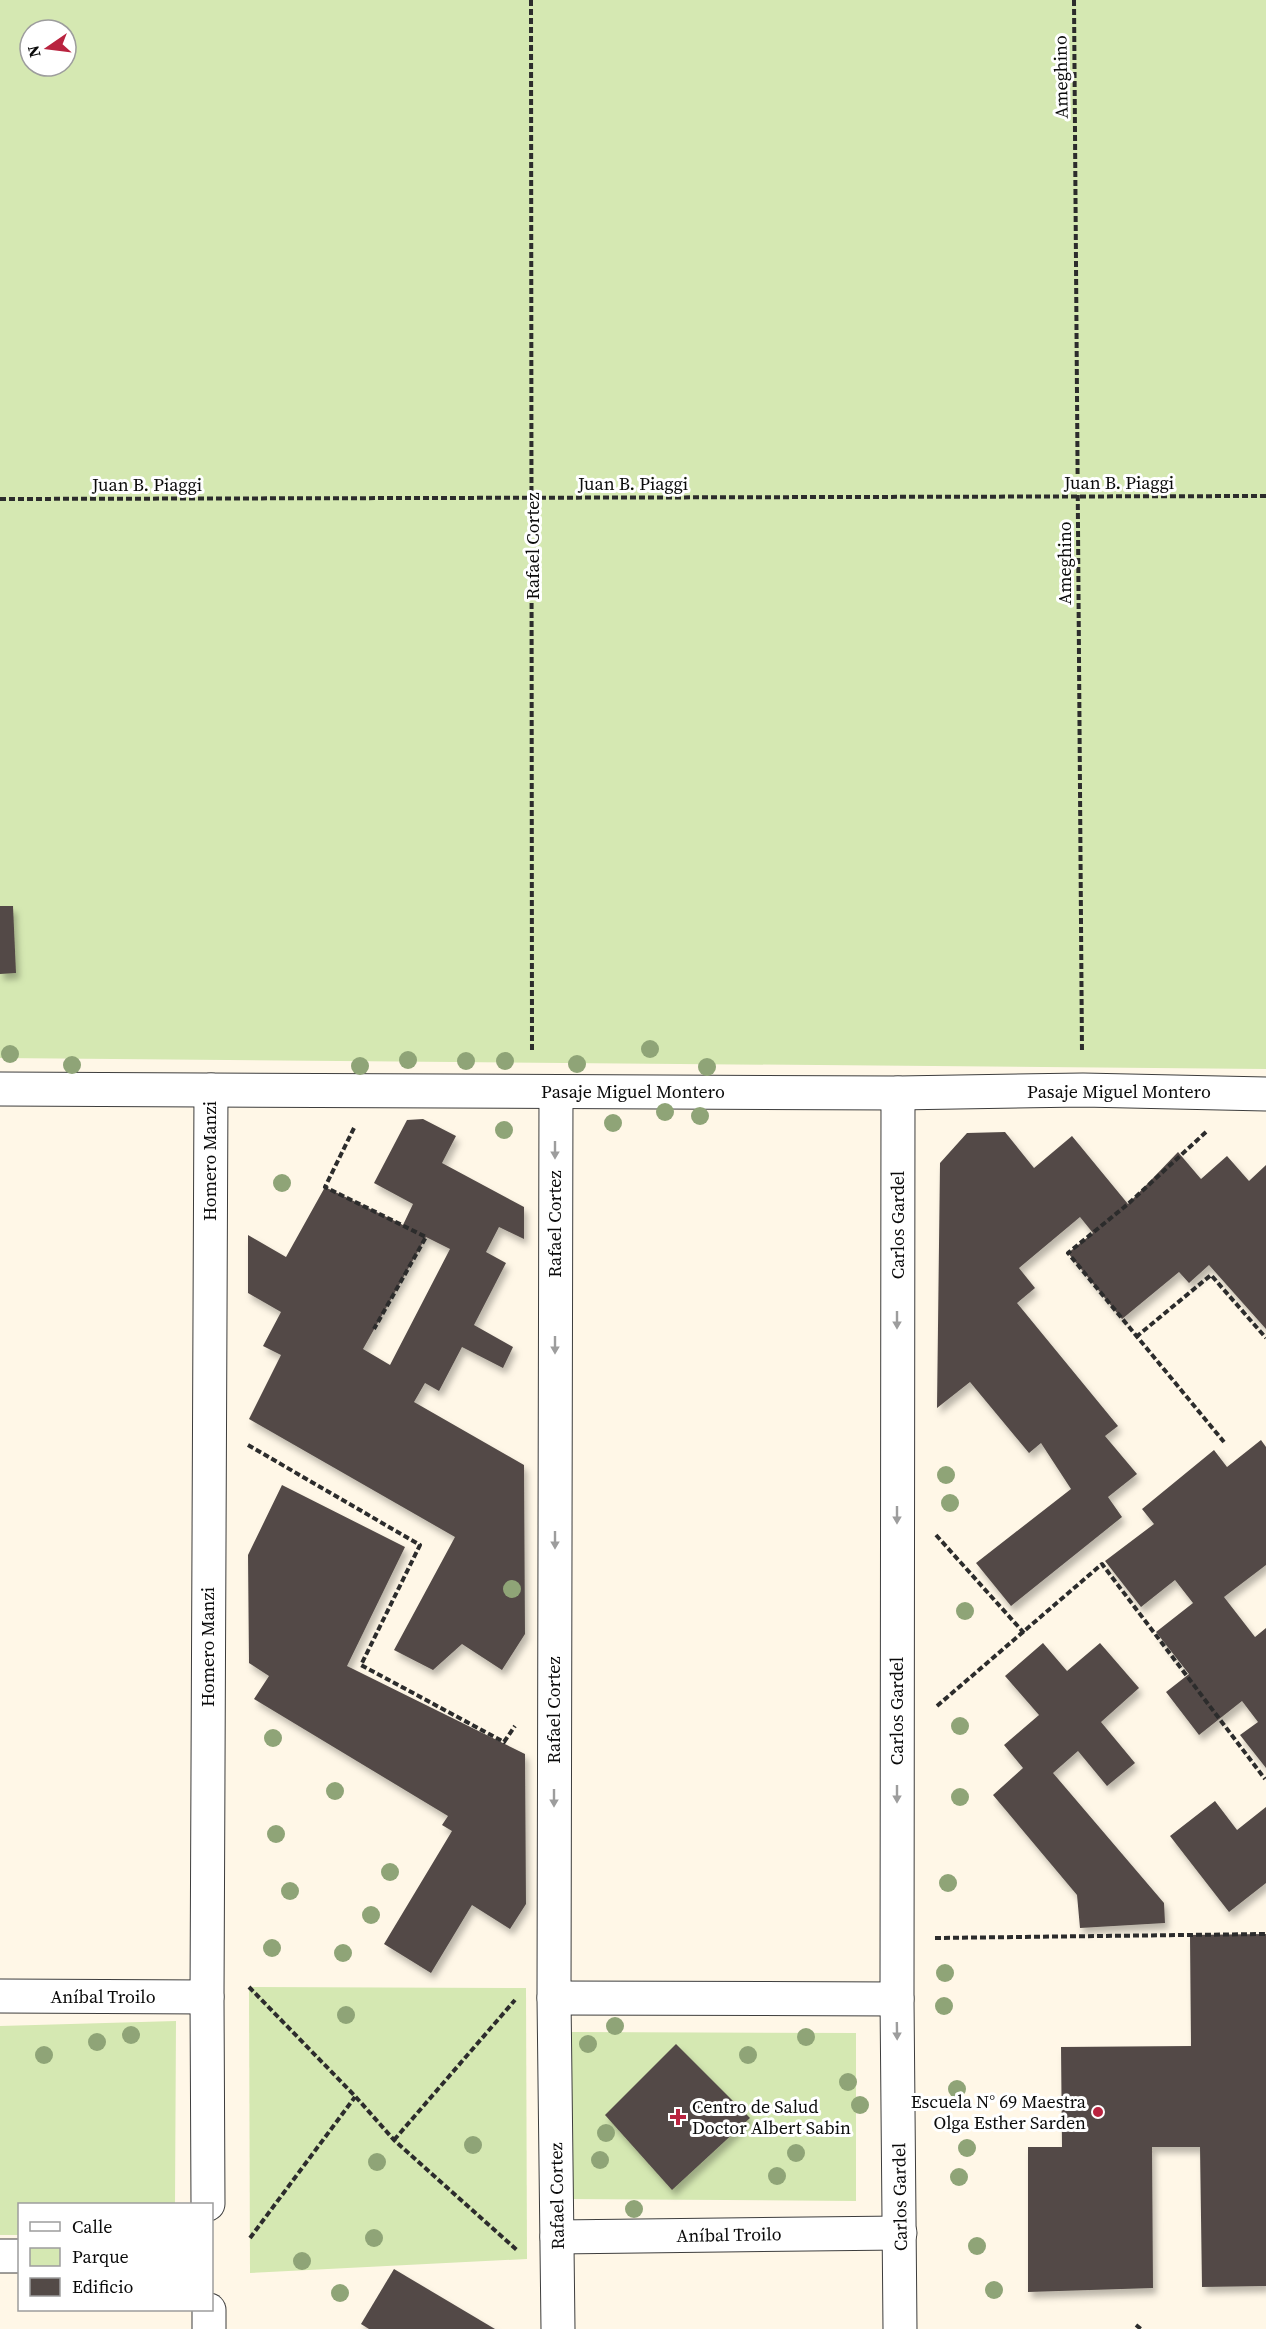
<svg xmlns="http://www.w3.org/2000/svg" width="1266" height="2329" font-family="'Source Serif 4',serif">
  <defs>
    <filter id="shadow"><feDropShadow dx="3.5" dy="6" stdDeviation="3" flood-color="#0004"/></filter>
  </defs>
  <rect width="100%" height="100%" fill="#fff7e7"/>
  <g fill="#d5e8b2" fill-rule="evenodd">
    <path d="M0 0H1266V1069L0 1058ZM30 30H66V66H30Z"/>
    <path d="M249 1987 526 1988 527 2259 250 2273Z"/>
    <path d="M176 2021 175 2204H20L19 2235H0V2026Z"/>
    <path d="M571 2032 856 2033V2201L570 2199Z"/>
  </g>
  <g fill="#534a47" fill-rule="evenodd" filter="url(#shadow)">
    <path d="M0 906H13L16 973 0 974Z"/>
    <path d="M423 1119 456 1136 442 1163 524 1207V1239L499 1227 486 1252 506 1263 474 1325 513 1347 503 1368 462 1347 439 1391 425 1383 414 1402 524 1465 525 1634 502 1670 462 1644 433 1670 394 1650 455 1537 249 1419 281 1355 263 1346 281 1312 248 1293V1235L286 1257 325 1187 403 1225 413 1204 374 1183 407 1120ZM426 1237 450 1249 390 1365 363 1349Z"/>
    <path d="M1005 1132 1034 1168 1072 1136 1128 1204 1178 1152 1201 1179 1227 1156 1249 1181 1266 1165V1329L1209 1265 1189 1283 1179 1272 1122 1319 1068 1253 1093 1233 1080 1217 1019 1268 1035 1288 1017 1303 1118 1426 1105 1436 1137 1474 1108 1497 1122 1517 1011 1606 976 1563 1071 1489 1041 1443 1029 1453 970 1382 937 1408 940 1163 967 1133Z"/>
    <path d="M1261 1440 1266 1447V1565L1224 1597 1255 1637 1266 1628V1768L1240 1735 1258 1722 1242 1701 1199 1735 1166 1692 1189 1674 1156 1632 1193 1603 1175 1580 1141 1607 1105 1561 1154 1524 1142 1509 1214 1450 1227 1467Z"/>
    <path d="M282 1485 405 1547 347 1666 525 1754 526 1904 510 1929 472 1905 431 1973 384 1944 452 1831 442 1825 448 1816 254 1699 269 1676 249 1663 248 1555Z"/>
    <path d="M1043 1643 1067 1671 1100 1643 1139 1688 1101 1722 1135 1763 1107 1786 1078 1751 1053 1773 1164 1903 1165 1923 1080 1928 1077 1895 993 1795 1023 1768 1004 1745 1039 1715 1005 1676Z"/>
    <path d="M1215 1801 1237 1830 1266 1807V1883L1229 1912 1170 1836Z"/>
    <path d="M1266 1934V2286L1202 2287 1200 2147H1152L1153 2288 1028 2292V2147H1062L1061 2047 1191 2046 1190 1935Z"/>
    <path d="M676 2044 750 2118 672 2190 605 2115Z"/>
    <path d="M394 2269 495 2329H369L361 2324Z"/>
  </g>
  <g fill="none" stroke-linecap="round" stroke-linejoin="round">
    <defs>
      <g id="minor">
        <path d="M0 1089 898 1093 1083 1090 1266 1094"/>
        <path d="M556 1092 554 1998 558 2329"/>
        <path d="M898 1093 897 1999 900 2329"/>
        <path d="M0 1996 207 1997"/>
        <path d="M554 1998 897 1999"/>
        <path d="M208 2204 207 1997 211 1090"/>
        <path d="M557 2237 900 2233"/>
        <path d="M0 2256H20"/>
        <path d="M209 2310V2329"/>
      </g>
    </defs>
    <use href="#minor" stroke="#3d3d3d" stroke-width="35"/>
    <g stroke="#2c2c2c" stroke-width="4" stroke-dasharray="6 3" stroke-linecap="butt">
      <path d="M531 0 532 1052"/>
      <path d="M1074 0 1082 1053"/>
      <path d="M0 499 1266 496"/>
      <path d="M354 1128 325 1187 426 1237 374 1329"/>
      <path d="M1206 1132 1128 1204 1068 1253 1224 1442"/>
      <path d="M1136 1337 1211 1275 1266 1338"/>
      <path d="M248 1445 420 1545 361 1665 504 1742 515 1726"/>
      <path d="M936 1535 1024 1633"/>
      <path d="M937 1706 1102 1564 1265 1779"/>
      <path d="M935 1938 1266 1934"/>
      <path d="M249 1987 355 2096 394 2140 518 2251"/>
      <path d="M394 2140 515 2000"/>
      <path d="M250 2238 355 2097"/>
      <path d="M1136 2325 1141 2329"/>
    </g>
    <use href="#minor" stroke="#fff" stroke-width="33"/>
  </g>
  <g fill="#8fa477">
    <circle cx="650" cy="1049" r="9"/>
    <circle cx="10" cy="1054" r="9"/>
    <circle cx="408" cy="1060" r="9"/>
    <circle cx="466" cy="1061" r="9"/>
    <circle cx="505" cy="1061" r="9"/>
    <circle cx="577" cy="1064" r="9"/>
    <circle cx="72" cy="1065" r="9"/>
    <circle cx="360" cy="1066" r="9"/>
    <circle cx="707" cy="1067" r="9"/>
    <circle cx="665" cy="1112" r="9"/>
    <circle cx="700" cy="1116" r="9"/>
    <circle cx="613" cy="1123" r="9"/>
    <circle cx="504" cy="1130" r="9"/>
    <circle cx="282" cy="1183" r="9"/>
    <circle cx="946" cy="1475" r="9"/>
    <circle cx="950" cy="1503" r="9"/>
    <circle cx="512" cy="1589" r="9"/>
    <circle cx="965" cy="1611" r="9"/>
    <circle cx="960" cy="1726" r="9"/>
    <circle cx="273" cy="1738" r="9"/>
    <circle cx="335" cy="1791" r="9"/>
    <circle cx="960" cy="1797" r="9"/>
    <circle cx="276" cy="1834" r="9"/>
    <circle cx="390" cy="1872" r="9"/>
    <circle cx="948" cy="1883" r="9"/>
    <circle cx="290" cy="1891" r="9"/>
    <circle cx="371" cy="1915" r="9"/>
    <circle cx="272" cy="1948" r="9"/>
    <circle cx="343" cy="1953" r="9"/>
    <circle cx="945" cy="1973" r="9"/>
    <circle cx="944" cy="2006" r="9"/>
    <circle cx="346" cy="2015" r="9"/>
    <circle cx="615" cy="2026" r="9"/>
    <circle cx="131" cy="2035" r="9"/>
    <circle cx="806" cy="2037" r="9"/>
    <circle cx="97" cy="2042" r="9"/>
    <circle cx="588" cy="2044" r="9"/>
    <circle cx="44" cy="2055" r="9"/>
    <circle cx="748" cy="2055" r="9"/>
    <circle cx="848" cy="2082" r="9"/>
    <circle cx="957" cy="2089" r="9"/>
    <circle cx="860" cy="2105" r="9"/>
    <circle cx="606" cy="2133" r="9"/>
    <circle cx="473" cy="2145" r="9"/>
    <circle cx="967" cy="2148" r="9"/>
    <circle cx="796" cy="2153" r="9"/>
    <circle cx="600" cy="2160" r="9"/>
    <circle cx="377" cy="2162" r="9"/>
    <circle cx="777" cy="2176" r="9"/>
    <circle cx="959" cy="2177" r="9"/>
    <circle cx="634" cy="2209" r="9"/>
    <circle cx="374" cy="2238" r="9"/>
    <circle cx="977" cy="2246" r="9"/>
    <circle cx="302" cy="2261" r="9"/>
    <circle cx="994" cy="2290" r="9"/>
    <circle cx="340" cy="2293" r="9"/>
  </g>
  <defs><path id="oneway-solid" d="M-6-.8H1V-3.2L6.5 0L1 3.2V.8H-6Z" transform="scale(1.5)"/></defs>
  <g fill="#9d9d9d">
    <use href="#oneway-solid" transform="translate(555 1150) rotate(90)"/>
    <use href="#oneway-solid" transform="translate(897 1320) rotate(90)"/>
    <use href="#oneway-solid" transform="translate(555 1345) rotate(90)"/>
    <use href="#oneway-solid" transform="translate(897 1515) rotate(90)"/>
    <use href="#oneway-solid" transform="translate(555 1540) rotate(90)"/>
    <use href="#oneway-solid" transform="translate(897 1794) rotate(90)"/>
    <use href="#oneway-solid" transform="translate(554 1798) rotate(90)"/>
    <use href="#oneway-solid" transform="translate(897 2031) rotate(89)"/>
  </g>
  <g fill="#b9233f" stroke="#fff" stroke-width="2">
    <circle cx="1098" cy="2112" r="6"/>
    <path d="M675 2108h6v6h6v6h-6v6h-6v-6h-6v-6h6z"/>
  </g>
  <g text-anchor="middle" stroke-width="6" stroke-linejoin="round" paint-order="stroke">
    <g font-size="18" fill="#0a0a0a" stroke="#fff">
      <text transform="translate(1061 77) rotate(-91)" y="6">Ameghino</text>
      <text x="1119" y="489">Juan B. Piaggi</text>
      <text x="633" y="490">Juan B. Piaggi</text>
      <text x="147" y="491">Juan B. Piaggi</text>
      <text transform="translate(533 546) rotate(-90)" y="6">Rafael Cortez</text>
      <text transform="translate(1065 563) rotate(-90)" y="6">Ameghino</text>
      <text x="633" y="1098">Pasaje Miguel Montero</text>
      <text x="1119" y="1098">Pasaje Miguel Montero</text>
      <text transform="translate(210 1161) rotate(-90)" y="6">Homero Manzi</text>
      <text transform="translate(555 1224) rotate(-90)" y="6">Rafael Cortez</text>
      <text transform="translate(898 1225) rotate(-90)" y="6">Carlos Gardel</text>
      <text transform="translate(208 1647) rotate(-90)" y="6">Homero Manzi</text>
      <text transform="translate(554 1710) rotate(-90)" y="6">Rafael Cortez</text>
      <text transform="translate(897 1711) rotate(-90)" y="6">Carlos Gardel</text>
      <text x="103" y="2003">Aníbal Troilo</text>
      <text transform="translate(557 2196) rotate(-91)" y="6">Rafael Cortez</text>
      <text transform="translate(900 2197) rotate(-91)" y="6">Carlos Gardel</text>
      <text transform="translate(729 2235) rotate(-1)" y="6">Aníbal Troilo</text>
    </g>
    <g font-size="18" fill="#0a0a0a" stroke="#fff" text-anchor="end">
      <text x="1086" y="2108">Escuela N° 69 Maestra<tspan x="1086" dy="21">Olga Esther Sarden</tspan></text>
      <text x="692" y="2113" text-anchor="start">Centro de Salud<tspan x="692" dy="21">Doctor Albert Sabin</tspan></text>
    </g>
  </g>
  <rect x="18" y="2203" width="195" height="108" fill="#ffffff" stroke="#9d9d9d" stroke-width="1.5"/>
  <rect x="30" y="2222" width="30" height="9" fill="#ffffff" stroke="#9d9d9d" stroke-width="1.5"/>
  <text x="72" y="2233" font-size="18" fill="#0a0a0a">Calle</text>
  <rect x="30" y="2248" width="30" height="18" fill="#d5e8b2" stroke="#9d9d9d" stroke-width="1.5"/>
  <text x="72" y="2263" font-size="18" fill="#0a0a0a">Parque</text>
  <rect x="30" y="2278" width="30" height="18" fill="#534a47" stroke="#9d9d9d" stroke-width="1.5"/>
  <text x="72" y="2293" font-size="18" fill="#0a0a0a">Edificio</text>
  <g transform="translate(48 48) rotate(256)"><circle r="28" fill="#ffffff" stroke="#9d9d9d" stroke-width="1.5"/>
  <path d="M0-4.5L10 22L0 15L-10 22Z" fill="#b9233f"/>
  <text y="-9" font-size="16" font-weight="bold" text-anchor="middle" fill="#0a0a0a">N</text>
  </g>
</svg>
